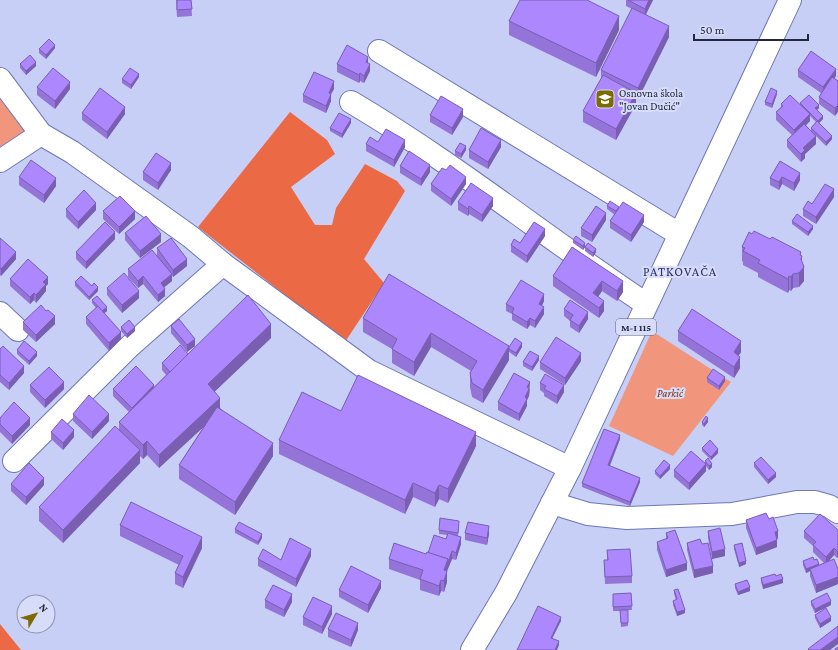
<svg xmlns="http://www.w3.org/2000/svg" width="838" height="650" font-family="'Crimson Pro',serif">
  <rect width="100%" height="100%" fill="#c7cff7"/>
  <g fill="#f1967c">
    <path d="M0 92 28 130 0 148Z"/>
    <path d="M652 331 731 382 673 456 609 426Z"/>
  </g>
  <g fill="#eb6945">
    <path d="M290 112 327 140 335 154 291 187 315 225H332L336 208 365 164 397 181 405 191 364 259 384 283 345 342 198 227Z"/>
    <path d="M0 624 21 650H0Z"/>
  </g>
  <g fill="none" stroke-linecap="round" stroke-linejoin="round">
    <defs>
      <g id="minor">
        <path d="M379 51 679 234"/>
        <path d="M0 79 41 134 72 152 191 237 223 264 369 371 570 468"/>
        <path d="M351 102C454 163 547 238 646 304"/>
        <path d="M0 161 41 134"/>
        <path d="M0 313 18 330"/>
        <path d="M14 461 130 346 223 264"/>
        <path d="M552 503 588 514 627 518 732 514 797 502H815L829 506 838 512"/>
      </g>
      <path id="major" d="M472 650 506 593 570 468 790 0"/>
    </defs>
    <use href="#minor" stroke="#6e77b5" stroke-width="24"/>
    <use href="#major" stroke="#6e77b5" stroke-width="24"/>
    <use href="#minor" stroke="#fff" stroke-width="22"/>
    <use href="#major" stroke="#fff" stroke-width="22"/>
  </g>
  <g fill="#9574da" fill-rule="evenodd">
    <path d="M176 0H191L192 16 177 17Z"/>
    <path d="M626 0H653L646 14 669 37 638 99 636 98V104L616 140 583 122V111L601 79V70L632 9 626 6Z"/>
    <path d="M509 21 619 30 596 77 509 35Z"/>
    <path d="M55 48 46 59 39 53V49Z"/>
    <path d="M368 63 370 71 364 83 360 81 359 83 337 72V64Z"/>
    <path d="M20 64 36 66 26 75 20 68Z"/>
    <path d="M798 70 836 76 834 78 838 81 835 116 819 104V97L821 93 798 77Z"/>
    <path d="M139 77 131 89 122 83V79Z"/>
    <path d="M37 87 70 89 55 109 37 95Z"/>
    <path d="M334 89 331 94V101L326 113 303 102V95Z"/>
    <path d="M777 94 772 108 765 105V102Z"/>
    <path d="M800 103 819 108 817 110 823 119 819 123 832 139 826 146 815 135 816 144 805 154V158L801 162 787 147V140L792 135 776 120V112L781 107V104L800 105ZM810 116 816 122 811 128V131L806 125 810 121Z"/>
    <path d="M82 113 125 114 107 139 82 120Z"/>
    <path d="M430 115 463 117 452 135 430 122Z"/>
    <path d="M351 123 342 138 330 131V128Z"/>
    <path d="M378 142 405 147 394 167 366 151V144Z"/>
    <path d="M501 147 488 169 469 158V150Z"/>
    <path d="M466 150 461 158 455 155V151Z"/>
    <path d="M780 161 800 180 794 191 782 184 779 190 770 185V178Z"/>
    <path d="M400 166 430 172 421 186 400 173Z"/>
    <path d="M171 170 158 190 143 180V172Z"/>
    <path d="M446 170 466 184 451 206 431 191V184Z"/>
    <path d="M19 177 56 186 44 203 19 185Z"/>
    <path d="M834 197 816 224 803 216V209L812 204Z"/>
    <path d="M458 202 493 206 482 222 469 214 468 216 458 210Z"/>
    <path d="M607 206 619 208 644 222 631 242 610 228V221L615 215 607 209Z"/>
    <path d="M66 209 96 210 78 229 66 217Z"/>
    <path d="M103 211 135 219 119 234 103 219Z"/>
    <path d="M606 220 592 242 581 236V228Z"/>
    <path d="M792 221 813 229 808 236 792 224Z"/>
    <path d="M125 233 161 242 140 258 125 240Z"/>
    <path d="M752 234 801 256 804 281 799 287 793 288 791 291 789 290 788 293 758 277V273L743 265V262L742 261V247Z"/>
    <path d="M545 236 527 263 511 252V245Z"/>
    <path d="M0 238 16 259 1 276 0 275Z"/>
    <path d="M115 239 86 269 76 259V252Z"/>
    <path d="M573 240 585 247 596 252 593 257 585 251V247L583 250 573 243Z"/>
    <path d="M572 247 623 292 617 301 602 291 598 297 604 311 599 318 553 286V276Z"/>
    <path d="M157 248 187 266 173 277 172 275V281L164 287 165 296 158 302 143 284 138 288 128 277V269L157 256Z"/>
    <path d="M10 279 48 284 46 286V291L36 303 34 300 30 304 10 286Z"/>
    <path d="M75 282 92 286 98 291 89 300 75 286Z"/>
    <path d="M107 288 139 298 122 313 107 295Z"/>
    <path d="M92 300 107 311 104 313 121 339 109 351 86 324V317L96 308 92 303Z"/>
    <path d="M544 301 542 306 544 314 535 328 530 325 527 329 512 320V314L506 311V304Z"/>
    <path d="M564 309 588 319 579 333 570 327V321L564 316Z"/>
    <path d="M363 318 509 346 522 347 516 357 509 352V360L483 403 472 397 470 387V373L471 371 431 347 414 376 392 363V349L363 332Z"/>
    <path d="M23 322 55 324 36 342 23 330Z"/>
    <path d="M171 326 195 346 187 352 171 333Z"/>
    <path d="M121 327 135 331 127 338 121 331Z"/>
    <path d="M678 331 741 352 738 356 740 368 734 378 678 341Z"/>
    <path d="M271 338 214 392 220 408 273 456 235 515 179 479V465L204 426 159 468 147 455 143 459 140 456V463L63 543 39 521V507L119 429V422L129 412 113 396V389L154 387 166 375 162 370V363L188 354Z"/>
    <path d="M0 349 24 373 9 390 0 382Z"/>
    <path d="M17 350 37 356 29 365 17 354Z"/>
    <path d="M539 360 532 371 523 366V362Z"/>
    <path d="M581 361 565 385 540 369V362Z"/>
    <path d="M707 378 725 381 719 390 707 382Z"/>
    <path d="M540 383 564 392 557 404 544 396V393L540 390Z"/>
    <path d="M30 385 64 389 45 408 30 392Z"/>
    <path d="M530 389 529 396 527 400V406L519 421 498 410V402Z"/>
    <path d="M341 411 476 446 448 503 439 499 435 507 413 497 405 514 279 454V440Z"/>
    <path d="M73 414 109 421 92 439 73 421Z"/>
    <path d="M0 418 30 425 12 444 0 432Z"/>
    <path d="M702 422H708L704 427 702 425Z"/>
    <path d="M51 432 74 437 63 450 51 439Z"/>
    <path d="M620 439 610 466 640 482 630 506 582 487V483Z"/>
    <path d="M702 448 718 453 711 460 702 451Z"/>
    <path d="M705 461 712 467 709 470 706 466V471L689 490 674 477V470L705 463Z"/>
    <path d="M754 463 776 477 768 484 754 467Z"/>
    <path d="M670 469 660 479 655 474V471Z"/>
    <path d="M11 484 44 485 26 505 11 491Z"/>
    <path d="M769 519 778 538 777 539V547L756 555 746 528V520Z"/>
    <path d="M120 525 202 548 183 588 175 584V573L179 565 120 536Z"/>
    <path d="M459 525 458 536 461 544 456 560 452 559 447 571V582L444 592 441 591 439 596 420 590V580L389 569V559L426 554 446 539 447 535 439 534V530Z"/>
    <path d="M235 529 262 538 258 545 235 533Z"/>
    <path d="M838 530 837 558 834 555 829 561 838 569V584L816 593 810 576V571L806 573 803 565V561L814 560 819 565 824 563 813 552V546L804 538V531Z"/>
    <path d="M708 531 725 556 712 559 708 538Z"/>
    <path d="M465 533 489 534 487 545 465 540Z"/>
    <path d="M666 533 687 570 666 577 657 550V542L666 539Z"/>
    <path d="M687 543 702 544 713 573 694 578 687 550Z"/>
    <path d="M734 545 746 564 739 567 734 549Z"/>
    <path d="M607 550 632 576V583L605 584 604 560H607Z"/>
    <path d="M311 556 296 587 258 566V559L281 560Z"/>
    <path d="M776 576 783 583 763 589 761 582V578Z"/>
    <path d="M735 584 750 591 738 595 735 588Z"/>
    <path d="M381 588 368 613 339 597V590Z"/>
    <path d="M674 590 685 613 677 616 673 605V601L676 600 674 594Z"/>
    <path d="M631 593 632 610H628V626L621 627 620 611H613V594Z"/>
    <path d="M265 600 292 602 284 617 265 608Z"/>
    <path d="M811 601 831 605 815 613 811 605Z"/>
    <path d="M332 614 322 634 303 625V617Z"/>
    <path d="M815 615 831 621 820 628 815 618Z"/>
    <path d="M328 629 358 630 351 647 328 637Z"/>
  </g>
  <g fill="#795eb1">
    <path d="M649 0H653L645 16V9Z"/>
    <path d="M619 16V30L596 77V63Z"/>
    <path d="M669 26V37L638 99V88Z"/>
    <path d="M55 45V48L46 59V55Z"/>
    <path d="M368 57V64L366 62Z"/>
    <path d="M36 62V66L26 75V71Z"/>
    <path d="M370 64V71L364 83V76Z"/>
    <path d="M836 69V76L823 95V87Z"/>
    <path d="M360 73V81L359 83V75Z"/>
    <path d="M139 74V77L131 89V85Z"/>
    <path d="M334 81V89L331 94V101L326 113V106L329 93Z"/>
    <path d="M70 82V89L55 109V101Z"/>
    <path d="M777 91V94L772 108V104Z"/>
    <path d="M636 93V104L616 140V129Z"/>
    <path d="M819 105V108L815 112V108Z"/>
    <path d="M838 105V112L835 116V108Z"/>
    <path d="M125 107V114L107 139V132Z"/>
    <path d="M463 109V117L452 135V128Z"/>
    <path d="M810 114V121L794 137V130Z"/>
    <path d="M823 116V119L818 124V121Z"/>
    <path d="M351 119V123L342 138V134Z"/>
    <path d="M816 136V144L805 154V158L801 162V154L803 148Z"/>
    <path d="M832 136V139L826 146V142Z"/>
    <path d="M405 140V147L394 167V160Z"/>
    <path d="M501 140V147L488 169V162Z"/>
    <path d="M466 146V150L461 158V154Z"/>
    <path d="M171 163V170L158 190V183Z"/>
    <path d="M430 165V172L421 186V179Z"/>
    <path d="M800 173V180L794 191V183Z"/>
    <path d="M466 177V184L451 206V199Z"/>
    <path d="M782 177V184L779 190V182Z"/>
    <path d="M56 178V186L44 203V195Z"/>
    <path d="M834 189V197L816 224V217Z"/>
    <path d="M493 198V206L482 222V215Z"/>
    <path d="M96 203V210L78 229V222Z"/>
    <path d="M469 206V214L468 216V209Z"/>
    <path d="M135 211V219L119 234V227Z"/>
    <path d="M606 213V220L592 242V235Z"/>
    <path d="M644 215V222L631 242V235Z"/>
    <path d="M813 226V229L808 236V232Z"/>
    <path d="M545 229V236L527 263V256Z"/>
    <path d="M115 232V239L86 269V262Z"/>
    <path d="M161 234V242L140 258V251Z"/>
    <path d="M585 243V247L583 250V246Z"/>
    <path d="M596 249V252L593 257V253Z"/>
    <path d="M16 252V259L1 276V269Z"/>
    <path d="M801 252V258L802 256V269L804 267V281L799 287V273L800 255Z"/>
    <path d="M187 259V266L173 277V270Z"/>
    <path d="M172 274V281L161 290V283Z"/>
    <path d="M793 274V288L791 291V277Z"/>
    <path d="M143 276V284L138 288V281Z"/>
    <path d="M789 276V290L788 293V279Z"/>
    <path d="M48 277V284L46 286V291L36 303V295L43 282Z"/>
    <path d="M602 281V291L593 304V293Z"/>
    <path d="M623 281V292L617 301V291Z"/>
    <path d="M98 287V291L89 300V297Z"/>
    <path d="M165 289V296L158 302V295Z"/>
    <path d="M139 291V298L122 313V305Z"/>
    <path d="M34 293V300L30 304V297Z"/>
    <path d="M544 294V301L539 311V304Z"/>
    <path d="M604 301V311L599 318V308Z"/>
    <path d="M107 307V311L102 315V311Z"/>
    <path d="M544 307V314L535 328V321Z"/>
    <path d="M588 312V319L579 333V326Z"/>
    <path d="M55 316V324L36 342V335Z"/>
    <path d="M530 318V325L527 329V322Z"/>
    <path d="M271 324V338L208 398V384Z"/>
    <path d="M135 327V331L127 338V334Z"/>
    <path d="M121 332V339L109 351V343Z"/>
    <path d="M431 333V347L414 376V362Z"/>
    <path d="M195 339V346L187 352V345Z"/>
    <path d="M741 341V352L734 363V352Z"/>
    <path d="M522 343V347L516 357V353Z"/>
    <path d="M509 346V360L483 403V390Z"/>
    <path d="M37 352V356L29 365V361Z"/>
    <path d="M581 353V361L565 385V378Z"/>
    <path d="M539 356V360L532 371V367Z"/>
    <path d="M740 357V368L734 378V367Z"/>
    <path d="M24 366V373L9 390V383Z"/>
    <path d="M725 377V381L719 390V386Z"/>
    <path d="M64 382V389L45 408V400Z"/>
    <path d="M530 382 529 396 527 400V406L519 421V414L525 397 527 387Z"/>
    <path d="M154 385V393L132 415V408Z"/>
    <path d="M564 385V392L557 404V396Z"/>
    <path d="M220 398V412L159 468V455Z"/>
    <path d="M109 414V421L92 439V432Z"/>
    <path d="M30 418V425L12 444V436Z"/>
    <path d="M708 418V422L704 427V424Z"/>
    <path d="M74 430V437L63 450V443Z"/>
    <path d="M476 432V446L448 503V489Z"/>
    <path d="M620 435V439L608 469V465Z"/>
    <path d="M147 441V455L143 459V445Z"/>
    <path d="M273 443V456L235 515V502Z"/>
    <path d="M718 449V453L711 460V457Z"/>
    <path d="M140 450V463L63 543V530Z"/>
    <path d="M706 464V471L689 490V483Z"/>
    <path d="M712 464V467L709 470V466Z"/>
    <path d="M670 465V469L660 479V476Z"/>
    <path d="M776 473V477L768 484V480Z"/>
    <path d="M44 478V485L26 505V497Z"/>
    <path d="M640 478V482L630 506V502Z"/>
    <path d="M413 483V497L405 514V500Z"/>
    <path d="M439 485V499L435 507V493Z"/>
    <path d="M489 526V534L487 545V538Z"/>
    <path d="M778 531V538L775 540V532Z"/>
    <path d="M262 534V538L258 545V542Z"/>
    <path d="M202 537V548L183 588V577Z"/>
    <path d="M461 537V544L456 560V553Z"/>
    <path d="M777 540V547L756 555V548Z"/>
    <path d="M834 548V555L826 564V557Z"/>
    <path d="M311 549V556L296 587V579Z"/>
    <path d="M725 549V556L712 559V552Z"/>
    <path d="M838 550V557L837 558V551Z"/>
    <path d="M452 551V559L447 571V582L444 592V570L448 559Z"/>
    <path d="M746 561V564L739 567V563Z"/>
    <path d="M687 563V570L666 577V570Z"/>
    <path d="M819 564V568L810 569V571L806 573V569Z"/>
    <path d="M713 566V573L694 578V570Z"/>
    <path d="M838 577V584L816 593V585Z"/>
    <path d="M783 579V583L763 589V585Z"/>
    <path d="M441 580V591L439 596V586Z"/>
    <path d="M381 581V588L368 613V605Z"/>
    <path d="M750 587V591L738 595V592Z"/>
    <path d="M292 594V602L284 617V610Z"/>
    <path d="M831 601V605L815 613V609Z"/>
    <path d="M332 606V614L322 634V627Z"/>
    <path d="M685 610V613L677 616V612Z"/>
    <path d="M561 617V621L551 641V638Z"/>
    <path d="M831 617V621L820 628V624Z"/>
    <path d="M358 623V630L351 647V640Z"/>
    <path d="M838 637V644L830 650H820Z"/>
    <path d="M559 641V645L557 650H555Z"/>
  </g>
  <g fill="#ad87fd" stroke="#795eb1">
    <path d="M177 0H191L192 9 177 10Z"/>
    <path d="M520 0H587L619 16 596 63 509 21Z"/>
    <path d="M628 0H649L645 9Z"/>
    <path d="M632 8 669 26 638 88 601 70Z"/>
    <path d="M49 39 55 45 46 55 39 49Z"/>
    <path d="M347 45 368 57 366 62 370 64 364 76 360 73 359 75 337 64Z"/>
    <path d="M811 51 836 69 823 87 798 70Z"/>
    <path d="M30 55 36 62 26 71 20 64Z"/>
    <path d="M53 68 70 82 55 101 37 87Z"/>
    <path d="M130 68 139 74 131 85 122 79Z"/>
    <path d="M314 72 334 81 329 93 331 94 326 106 303 95Z"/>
    <path d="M603 75 636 93 616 129 583 111Z"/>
    <path d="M832 77 838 81V105L835 108 819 97Z"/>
    <path d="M100 88 125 107 107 132 82 113Z"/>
    <path d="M771 88 777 91 772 104 765 102Z"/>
    <path d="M790 95 810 114 794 130 776 112 783 106 781 104Z"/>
    <path d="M809 95 819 105 815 108 823 116 818 121 800 103Z"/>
    <path d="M441 96 463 109 452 128 430 115Z"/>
    <path d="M339 113 351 119 342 134 330 128Z"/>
    <path d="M817 121 832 136 826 142 811 128Z"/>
    <path d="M804 124 816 136 803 148 805 150 801 154 787 140Z"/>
    <path d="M481 128 501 140 488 162 469 150Z"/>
    <path d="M386 129 405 140 394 160 366 144 370 137 378 142Z"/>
    <path d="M460 143 466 146 461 154 455 151Z"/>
    <path d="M409 151 430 165 421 179 400 166Z"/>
    <path d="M156 153 171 163 158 183 143 172Z"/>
    <path d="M31 160 56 178 44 195 19 177Z"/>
    <path d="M780 161 800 173 794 183 782 177 779 182 770 178Z"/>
    <path d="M450 165 466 177 451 199 431 184 442 168 446 170Z"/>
    <path d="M471 183 493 198 482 215 469 206 468 209 458 202Z"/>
    <path d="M825 184 834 189 816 217 803 209 808 201 812 204Z"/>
    <path d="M84 190 96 203 78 222 66 209Z"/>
    <path d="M120 196 135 211 119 227 103 211Z"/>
    <path d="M610 201 619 207 616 211 607 206Z"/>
    <path d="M623 202 644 215 631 235 610 221Z"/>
    <path d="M596 206 606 213 592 235 581 228Z"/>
    <path d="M797 214 813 226 808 232 792 221Z"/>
    <path d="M146 216 161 234 140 251 125 233Z"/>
    <path d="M105 222 115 232 86 262 76 252Z"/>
    <path d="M534 222 545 229 527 256 511 245 514 239 520 243Z"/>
    <path d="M754 231 770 239 772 237 801 252 800 255 802 256 801 259 804 267 799 273 793 274 791 277 789 276 788 279 758 263 760 260 743 251 745 248 742 247 749 232 752 234Z"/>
    <path d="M576 236 585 243 583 246 573 240Z"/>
    <path d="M0 238 16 252 1 269 0 268Z"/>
    <path d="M171 238 187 259 173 270 157 248Z"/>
    <path d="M588 243 596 249 593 253 585 247Z"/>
    <path d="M572 247 623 281 617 291 602 281 593 293 604 301 599 308 553 276Z"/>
    <path d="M152 250 172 274 161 283 165 289 158 295 143 276 138 281 128 269Z"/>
    <path d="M28 259 48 277 43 282 46 284 36 295 34 293 30 297 10 279Z"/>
    <path d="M124 273 139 291 122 305 107 288Z"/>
    <path d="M389 274 509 346 483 390 472 383 470 373 477 361 431 333 414 362 392 349 397 339 363 318Z"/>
    <path d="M81 276 92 286 94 283 98 287 89 297 75 282Z"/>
    <path d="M521 280 544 294 539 304 544 307 535 321 530 318 527 322 512 313 514 308 506 304Z"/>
    <path d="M248 295 271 324 208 384 220 398 159 455 147 441 143 445 119 422Z"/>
    <path d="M97 296 107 307 102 311 92 300Z"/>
    <path d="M570 300 588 312 579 326 570 320 573 315 564 309Z"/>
    <path d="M41 305 46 311 48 310 55 316 36 335 23 322Z"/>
    <path d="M98 306 121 332 109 343 86 317Z"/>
    <path d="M692 309 741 341 734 352 740 357 734 367 678 331Z"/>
    <path d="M179 319 195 339 187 345 171 326Z"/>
    <path d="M129 320 135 327 127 334 121 327Z"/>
    <path d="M556 337 581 353 565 378 540 362Z"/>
    <path d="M515 338 522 343 516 353 509 349V347Z"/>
    <path d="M24 341 37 352 29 361 17 350Z"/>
    <path d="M180 345 188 354 170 372 162 363Z"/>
    <path d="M3 346 24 366 9 383 0 375V349Z"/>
    <path d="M530 351 539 356 532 367 523 362Z"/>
    <path d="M136 366 154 385 132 408 113 389Z"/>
    <path d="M49 367 64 382 45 400 30 385Z"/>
    <path d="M713 369 725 377 719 386 707 378Z"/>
    <path d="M514 373 530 382 527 387 529 389 525 397 527 399 519 414 498 402Z"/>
    <path d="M545 374 564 385 557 396 544 389 546 386 540 383Z"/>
    <path d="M358 375 476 432 448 489 439 485 435 493 413 483 405 500 279 440 302 392 341 411Z"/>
    <path d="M89 395 109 414 92 432 73 414Z"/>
    <path d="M14 402 30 418 12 436 0 424V418Z"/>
    <path d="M217 407 273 443 235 502 179 465Z"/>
    <path d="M706 416 708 418 704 424 702 422Z"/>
    <path d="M62 419 74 430 63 443 51 432Z"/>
    <path d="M115 426 140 450 63 530 39 507Z"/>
    <path d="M604 429 620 435 608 465 640 478 630 502 582 483Z"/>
    <path d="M710 440 718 449 711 457 702 448Z"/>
    <path d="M691 451 706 464 689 483 674 470Z"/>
    <path d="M761 457 776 473 768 480 754 463Z"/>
    <path d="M708 458 712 464 709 466 705 461Z"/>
    <path d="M664 460 670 465 660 476 655 471Z"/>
    <path d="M29 463 44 478 26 497 11 484Z"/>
    <path d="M131 502 202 537 183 577 175 573 183 556 120 525Z"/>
    <path d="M766 513 769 519 773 517 778 531 775 532 777 540 756 548 746 520Z"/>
    <path d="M820 514 838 530V550L837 551 834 548 826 557 813 545 816 542 804 531Z"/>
    <path d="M440 518 459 521 458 533 439 530Z"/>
    <path d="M239 522 262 534 258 542 235 529Z"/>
    <path d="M468 522 489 526 487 538 465 533Z"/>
    <path d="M720 528 725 549 712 552 708 531Z"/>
    <path d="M675 530 687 563 666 570 657 542 668 538 666 533Z"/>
    <path d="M448 533 461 537 456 553 452 551 448 563V559L428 553 434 535 446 539Z"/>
    <path d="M290 538 311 549 296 579 258 559 263 549 281 560Z"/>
    <path d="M700 539 702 544 708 543 713 566 694 570 687 543Z"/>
    <path d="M394 543 426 554 427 552 448 559 444 570 447 571 444 581 441 580 439 586 420 579 423 570 389 559Z"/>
    <path d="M742 543 746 561 739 563 734 545Z"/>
    <path d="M630 549 632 576 605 577 604 560H608L607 550Z"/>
    <path d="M813 557 814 560 817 559 819 564 806 569 803 561Z"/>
    <path d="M834 559 838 569V577L816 585 810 569Z"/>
    <path d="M351 566 381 581 368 605 339 590Z"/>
    <path d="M775 574 776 576 781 574 783 579 763 585 761 578Z"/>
    <path d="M747 580 750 587 738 592 735 584Z"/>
    <path d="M273 585 292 594 284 610 265 600Z"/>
    <path d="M678 589 685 610 677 612 673 601 677 599 674 590Z"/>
    <path d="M631 593 632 606 613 607V594Z"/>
    <path d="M827 593 831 601 815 609 811 601Z"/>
    <path d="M313 597 332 606 322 627 303 617Z"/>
    <path d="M538 606 561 617 551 638 559 641 555 650H517Z"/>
    <path d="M826 608 831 617 820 624 815 615Z"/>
    <path d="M620 610H628V623H621Z"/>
    <path d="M336 613 358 623 351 640 328 629Z"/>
    <path d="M838 626V637L820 650H809L808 649Z"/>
    <path d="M838 647V650H835V649Z"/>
  </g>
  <defs>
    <symbol id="school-square" viewBox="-11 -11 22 22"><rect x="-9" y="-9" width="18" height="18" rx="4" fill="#7d6a01" stroke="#d7ddf8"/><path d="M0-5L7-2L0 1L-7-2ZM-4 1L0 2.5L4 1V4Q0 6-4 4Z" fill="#fff"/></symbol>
  </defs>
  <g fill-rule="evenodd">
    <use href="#school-square" x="594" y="88" width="22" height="22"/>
  </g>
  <g text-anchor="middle" stroke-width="4" stroke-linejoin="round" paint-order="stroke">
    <rect fill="#d7ddf8" stroke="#585d76" stroke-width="1" x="616" y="319" width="40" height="16" rx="3"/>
    <g font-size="10" font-weight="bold" fill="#22263f">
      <text x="636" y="331">M-I 115</text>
    </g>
    <g font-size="11" fill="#22263f" stroke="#d7ddf8" text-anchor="start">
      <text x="619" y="97">Osnovna škola<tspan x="619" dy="13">"Jovan Dučić"</tspan></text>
    </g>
    <g font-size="11" font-style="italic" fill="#7d2a12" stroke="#d7ddf8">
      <text x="670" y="397">Parkić</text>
    </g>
    <g font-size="13" letter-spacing="1" fill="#2e336a" stroke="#d7ddf8">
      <text x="680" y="276">PATKOVAČA</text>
    </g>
  </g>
  <g transform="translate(36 614) rotate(52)"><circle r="19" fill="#d7ddf8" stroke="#8f94ae"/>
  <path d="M0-3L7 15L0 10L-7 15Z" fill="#7d6a01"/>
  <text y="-6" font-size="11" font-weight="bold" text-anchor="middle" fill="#22263f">N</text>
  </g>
  <path d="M694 34v6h114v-6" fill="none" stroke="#22263f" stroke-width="2"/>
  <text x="700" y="34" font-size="12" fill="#22263f" stroke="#d7ddf8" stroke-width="3" paint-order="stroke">50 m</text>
</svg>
